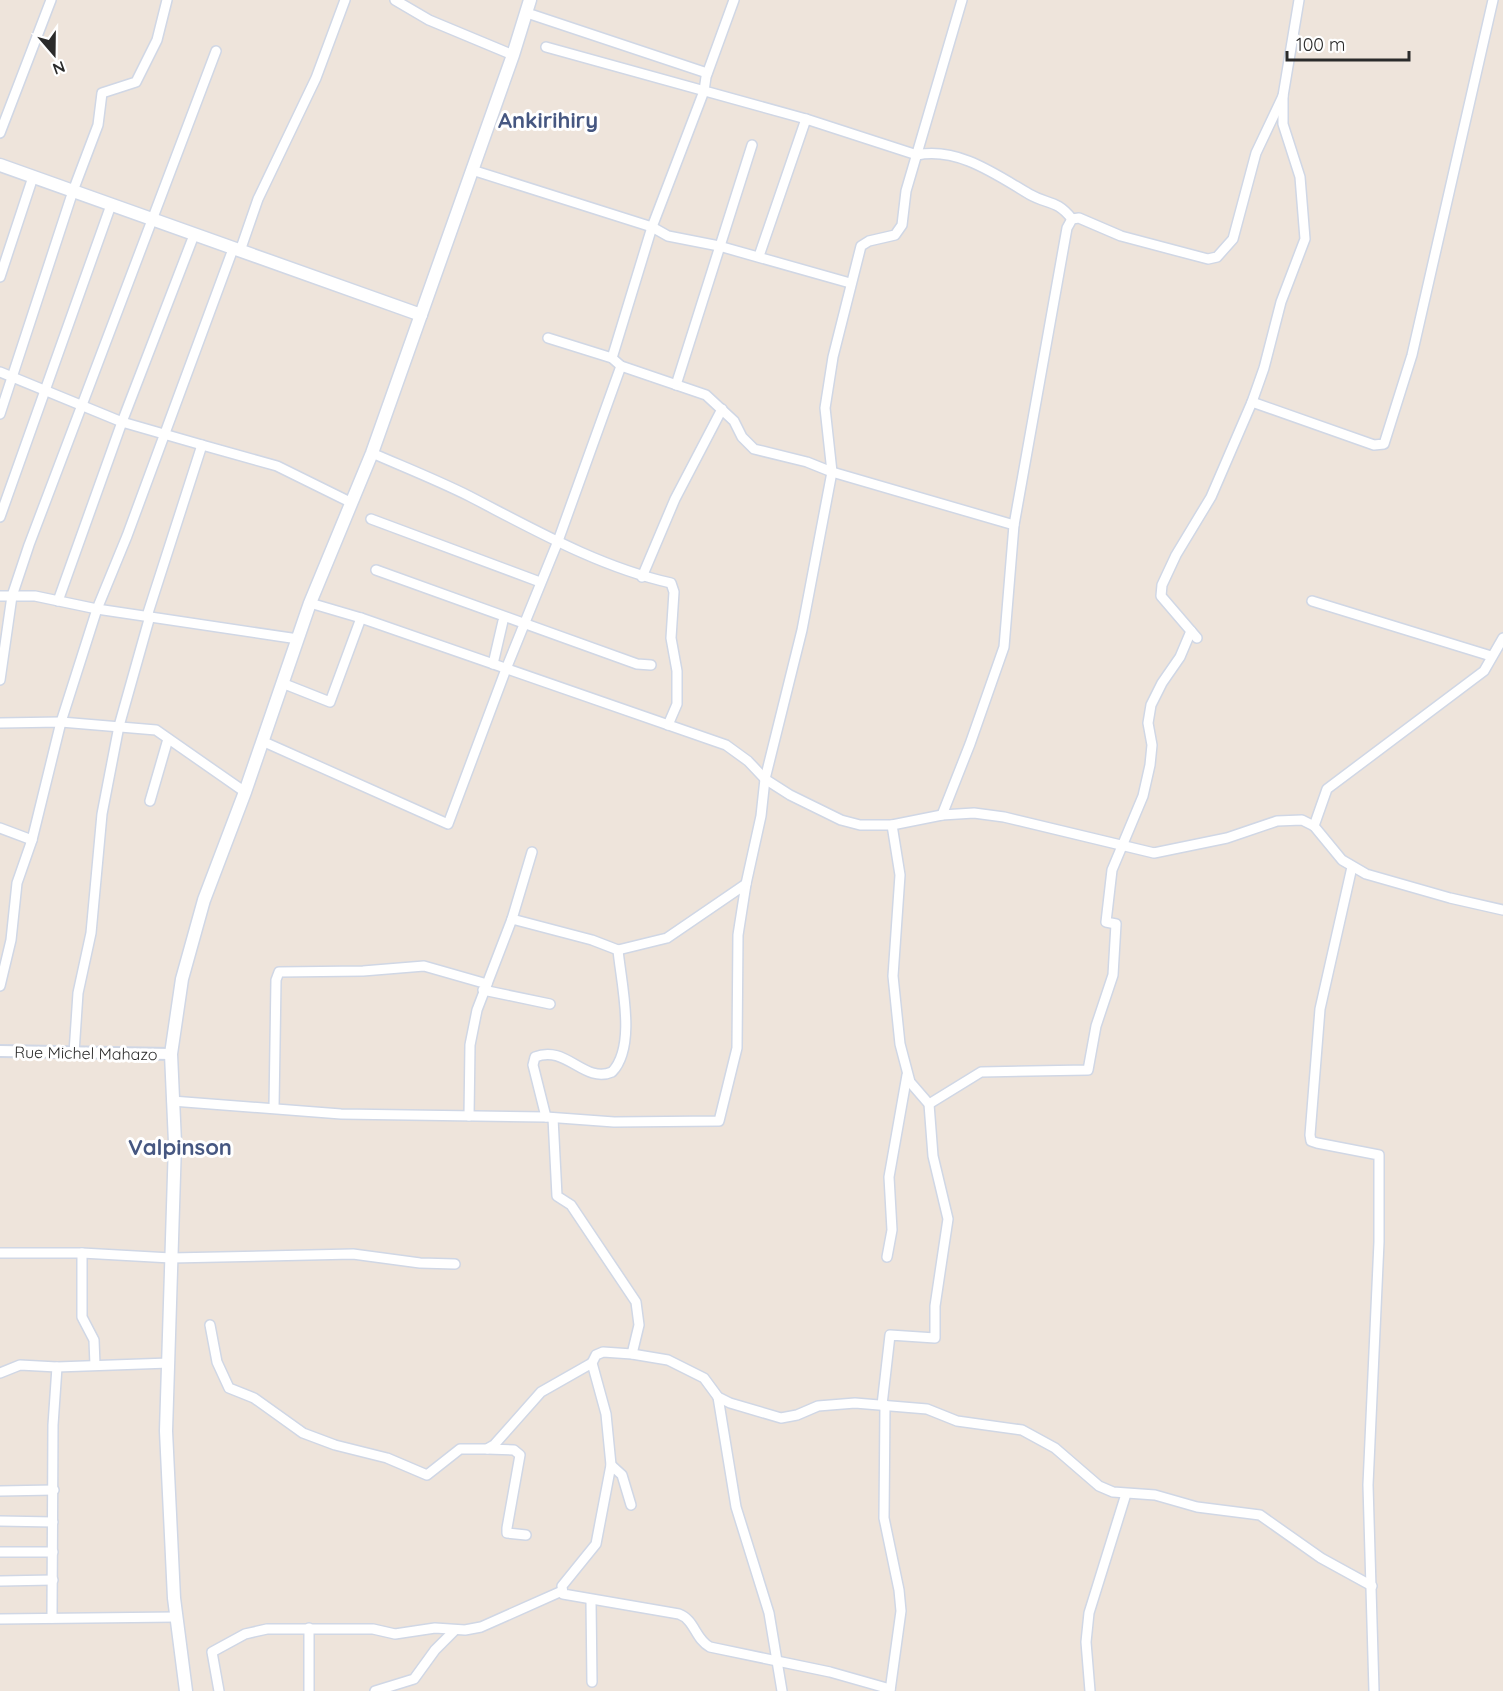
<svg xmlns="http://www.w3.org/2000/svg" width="1503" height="1691" font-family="Quicksand,sans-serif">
  <rect width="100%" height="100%" fill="#eee4db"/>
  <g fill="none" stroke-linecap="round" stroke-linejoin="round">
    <defs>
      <g id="minor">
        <path d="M395 0 429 20 513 55"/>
        <path d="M527 13 707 73"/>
        <path d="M546 47 806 119 917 155C958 147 995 174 1029 194 1048 205 1056 199 1072 219"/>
        <path d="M0 133 51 0"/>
        <path d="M472 170 652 227 668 236 719 246 850 283"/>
        <path d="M240 251 258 199 316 78 345 0"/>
        <path d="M759 256 806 119"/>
        <path d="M0 277 33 177"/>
        <path d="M548 338 612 358 621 366 706 395 734 421 742 437 754 449 807 462 832 472 1014 525"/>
        <path d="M612 358 652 227 704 91 706 77 734 0"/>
        <path d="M0 372 122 422 202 445"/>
        <path d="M676 385 752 145"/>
        <path d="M1252 402 1374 445 1384 444 1412 355 1493 0"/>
        <path d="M0 414 73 191 98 125 102 93 136 82 157 40 167 0"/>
        <path d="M372 453C404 467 437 480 469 496 533 529 599 567 671 583L674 592 671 638 677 671V704L668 725"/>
        <path d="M0 517 111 205"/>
        <path d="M371 519 540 582"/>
        <path d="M376 570 637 664 651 665"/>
        <path d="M642 577 675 499 722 409"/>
        <path d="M0 596H35L97 609 298 639"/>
        <path d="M58 601 122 422 194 235"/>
        <path d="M1312 601 1491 656"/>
        <path d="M310 603 361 618 726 745 748 761 765 779 790 795 841 820 860 825H892L942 815 974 813 1004 817 1154 853 1227 838 1277 821 1302 820 1314 826 1342 860 1366 874 1450 898 1503 910"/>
        <path d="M147 616 202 445 277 466 350 502"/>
        <path d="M1197 638 1161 596 1162 585 1176 555 1211 497 1252 402 1264 368 1281 302 1305 239 1300 177 1283 124V96L1299 0"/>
        <path d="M493 664 503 621"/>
        <path d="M0 680 12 596 29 545 216 51"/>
        <path d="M282 683 330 702 361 618"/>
        <path d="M0 723 61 722 156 730 245 792"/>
        <path d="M262 741 448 824 506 669 558 541 621 366"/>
        <path d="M150 801 168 739"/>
        <path d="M942 815 970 744 1004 647 1014 525 1067 228 1072 219 1079 218 1121 236 1208 259 1217 257 1233 239 1256 153 1283 96"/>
        <path d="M1314 826 1327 789 1484 671 1503 638"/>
        <path d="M0 828 32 840"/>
        <path d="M1352 867 1320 1009 1310 1135 1311 1141 1317 1143 1379 1155V1242L1368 1485 1374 1691"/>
        <path d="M512 919 592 940 618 950 667 938 746 884"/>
        <path d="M0 986 11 940 17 883 32 840 61 722 97 609 127 536 233 249"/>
        <path d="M483 990 550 1004"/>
        <path d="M74 1053 78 993 91 933 102 814 119 726 150 616"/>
        <path d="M172 1101 341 1114 546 1117 614 1122 719 1121 737 1048 738 935 746 884 761 816 765 779 802 630 832 472 825 408 833 357 861 246 869 241 895 235 902 225 906 191 962 0"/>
        <path d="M929 1104 981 1072 1088 1070 1096 1026 1113 975 1116 924 1106 922 1112 870 1143 796 1150 765 1152 745 1148 723 1151 705 1162 683 1180 657 1191 631"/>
        <path d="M274 1108 276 980 279 972 363 971 424 966 487 984"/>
        <path d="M469 1116 470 1045 477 1010 512 919 532 852"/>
        <path d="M546 1117 533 1065 535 1057C566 1044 584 1084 612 1072 637 1046 621 983 618 950"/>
        <path d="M553 1118 557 1196 571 1205 636 1302 639 1325 632 1354"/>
        <path d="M0 1253H82L171 1258 353 1254 420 1263 455 1264"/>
        <path d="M82 1253V1317L94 1340 95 1365"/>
        <path d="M887 1257 892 1230 889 1177 907 1075"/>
        <path d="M210 1325 217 1362 229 1388 254 1398 303 1433 335 1445 387 1458 427 1475 460 1449H487L494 1445 541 1392 592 1363"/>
        <path d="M0 1373 20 1365 57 1367 169 1363"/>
        <path d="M718 1397 736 1507 769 1613 782 1691"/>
        <path d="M882 1405 890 1335 935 1338V1306L948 1219 933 1156 929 1104 910 1082 900 1044 893 976 900 875 892 825"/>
        <path d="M885 1405 884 1518 899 1590 901 1611 890 1691"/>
        <path d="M487 1449 514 1450 520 1455 507 1528V1533L526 1535"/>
        <path d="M611 1465 622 1475 631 1505"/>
        <path d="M0 1491 54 1490"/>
        <path d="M0 1521 53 1522"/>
        <path d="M0 1552H53"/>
        <path d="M1 1581 53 1580"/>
        <path d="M591 1601 592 1682"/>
        <path d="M52 1618 53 1425 57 1367"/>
        <path d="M0 1619 176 1617"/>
        <path d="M309 1628V1691"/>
        <path d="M890 1689 830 1672 710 1647C695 1639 695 1620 679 1614L563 1594 562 1586 596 1544 611 1465 606 1414 592 1363 596 1355 603 1352 632 1354 668 1360 704 1378 718 1397 730 1403 781 1418 797 1415 818 1406 855 1403 927 1409 957 1421 1022 1430 1055 1448 1099 1486 1113 1492 1155 1495 1197 1507 1260 1515 1321 1558 1372 1586"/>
        <path d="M219 1691 212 1652 245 1634 267 1629H373L395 1634 435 1628 465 1630 481 1627 562 1591"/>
        <path d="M375 1691 414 1679 435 1650 455 1630"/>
        <path d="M1090 1691 1086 1642 1089 1613 1126 1494"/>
      </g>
      <path id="tertiary" d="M0 1051 171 1054"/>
      <g id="secondary">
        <path d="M0 165 421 315"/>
        <path d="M186 1691 174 1598 166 1431 175 1143 171 1054 182 979 204 900 245 792 310 603 372 453 513 55 530 0"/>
      </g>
    </defs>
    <use href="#minor" stroke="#d0d7e5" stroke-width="12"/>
    <use href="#tertiary" stroke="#d0d7e5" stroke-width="14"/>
    <use href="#secondary" stroke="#d0d7e5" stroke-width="15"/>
    <use href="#minor" stroke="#fff" stroke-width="9"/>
    <use href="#tertiary" stroke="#fff" stroke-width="10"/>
    <use href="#secondary" stroke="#fff" stroke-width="12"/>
  </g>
  <g text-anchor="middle" stroke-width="6" stroke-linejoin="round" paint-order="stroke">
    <g font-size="16" fill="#2b2b2b" stroke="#fff">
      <text transform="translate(86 1053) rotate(1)" y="6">Rue Michel Mahazo</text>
    </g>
    <g font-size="22" font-weight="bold" fill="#465781" stroke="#fff">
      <text x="548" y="128">Ankirihiry</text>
      <text x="180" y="1155">Valpinson</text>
    </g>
  </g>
  <g transform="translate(54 54) rotate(160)" stroke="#ffffff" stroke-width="4.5" paint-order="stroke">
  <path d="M0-4.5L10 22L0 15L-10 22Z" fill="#2b2b2b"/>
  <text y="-9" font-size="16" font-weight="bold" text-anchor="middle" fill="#2b2b2b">N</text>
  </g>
  <path d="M1287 51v9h122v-9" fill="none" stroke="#2b2b2b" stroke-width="3"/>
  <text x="1296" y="51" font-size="18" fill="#2b2b2b" stroke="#ffffff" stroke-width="4.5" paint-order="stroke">100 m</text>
</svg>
